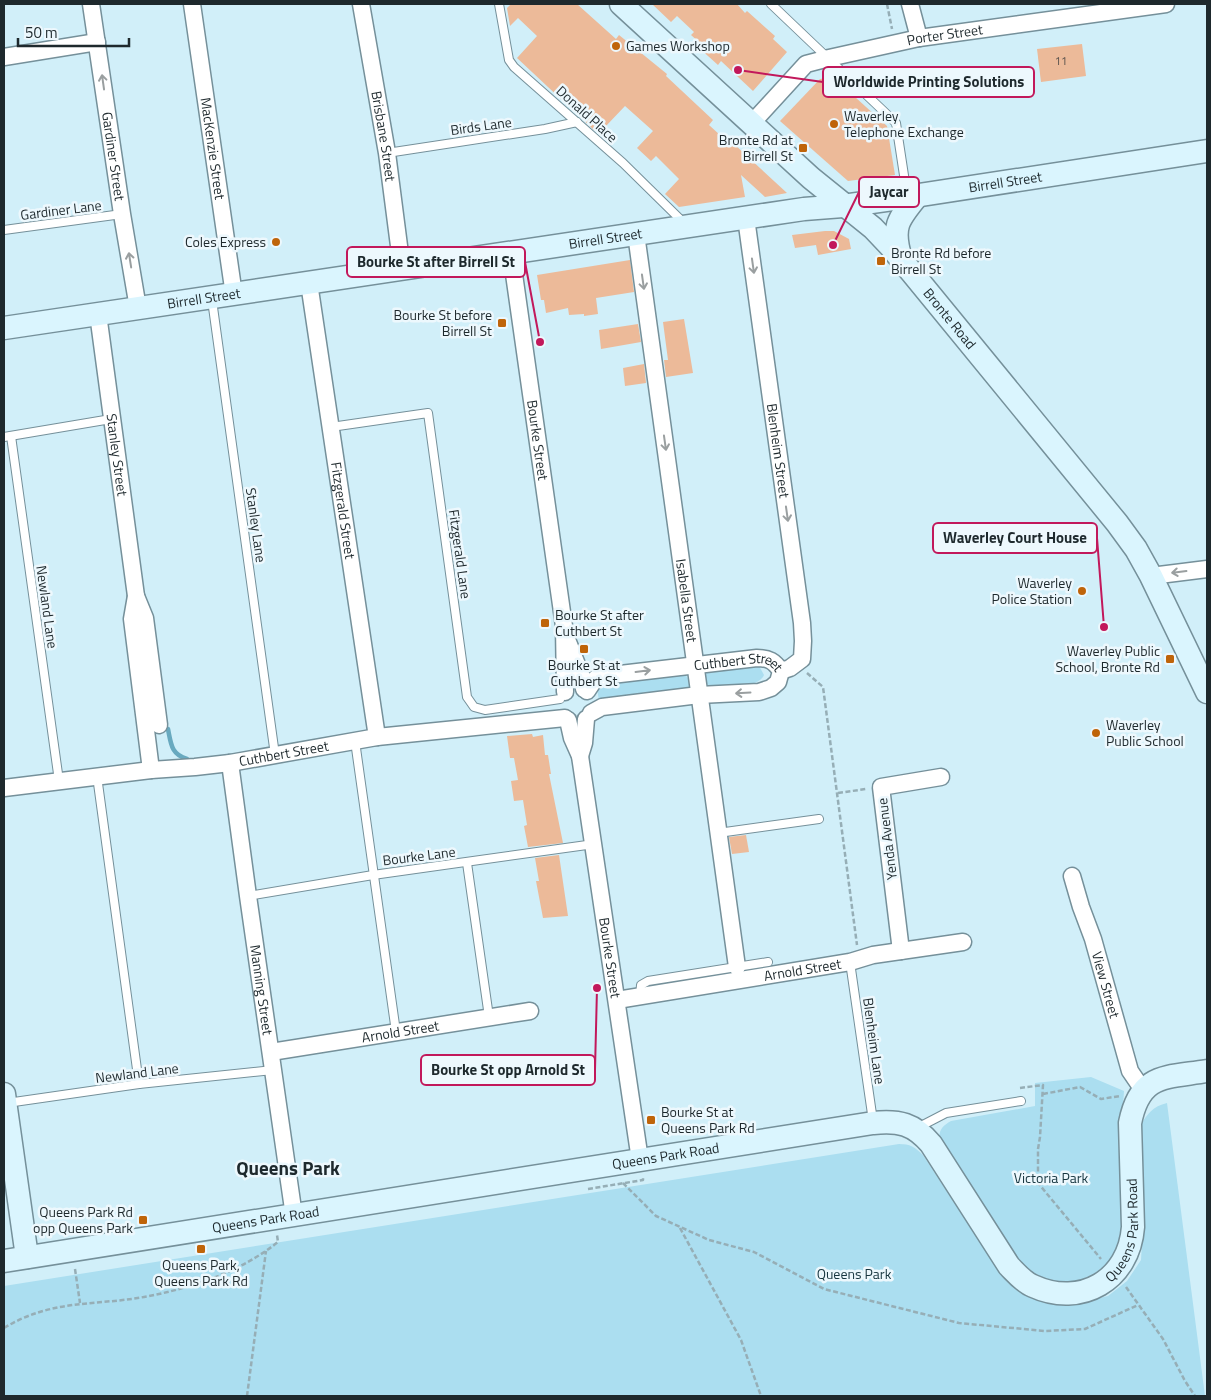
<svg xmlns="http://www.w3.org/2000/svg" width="1211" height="1400" font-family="'Titillium Web',sans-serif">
  <rect width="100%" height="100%" fill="#d1eff9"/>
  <g fill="#abdef0">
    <path d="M758 664 764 675C758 689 725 687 712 688 705 684 703 678 708 671Z"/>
    <path d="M680 673C688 675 691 681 689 688L599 701 597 688 604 684Z"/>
    <path d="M1091 1077 1124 1091 1122 1122 1127 1209 1121 1251 1107 1264 1095 1273 1079 1281H1050L1037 1277 1014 1258 940 1141C938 1131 942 1126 951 1121L1035 1106V1083Z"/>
    <path d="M1167 1103 1205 1396H4V1286L899 1144C910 1144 915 1147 923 1155L989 1256 1016 1286 1030 1298 1047 1303 1074 1304 1108 1296 1127 1281 1141 1260 1144 1208 1139 1128C1146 1115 1153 1106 1167 1103Z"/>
  </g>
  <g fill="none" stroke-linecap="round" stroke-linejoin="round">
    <path stroke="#68a9bf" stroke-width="4.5" d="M168 729C171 744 171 754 187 759"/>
  </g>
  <g fill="#ecba99">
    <path d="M511 4H577L616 39 619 35 667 74 666 76 713 120 709 125 732 146 734 144 787 193 765 197 741 175 745 197 679 207 665 194 679 179 656 156 651 161 637 148 653 131 625 106 606 126 603 123 595 131 517 58 537 36 518 18 510 26 507 8Z"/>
    <path d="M652 4H737L745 13 747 11 775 36 773 39 787 52 753 91 721 61 718 65 698 47 701 44 691 35 694 32 677 16 671 22Z"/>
    <path d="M1082 44 1086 76 1041 82 1037 49Z"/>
    <path d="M833 77 887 126 895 175 848 181 780 121 820 79Z"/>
    <path d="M825 231H834L849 239 851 249 818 255 816 245 795 248 792 235Z"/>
    <path d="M630 260 634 292 596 298 598 314 584 316V314L569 315 568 308 546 313 544 300H541L537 275Z"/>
    <path d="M684 319 693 373 666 377 664 360H668L663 322Z"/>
    <path d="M638 324 641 342 601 349 599 330Z"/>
    <path d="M644 364 646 383 625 386 623 368Z"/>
    <path d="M532 734 533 737 543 735 545 755H548L551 774H549L563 843 528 847 524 826 527 825 523 800 514 801 511 781 518 780 514 758H510L507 736Z"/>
    <path d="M746 835 749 852 732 854 729 837Z"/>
    <path d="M559 855 568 916 543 918 536 881H539L535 858Z"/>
  </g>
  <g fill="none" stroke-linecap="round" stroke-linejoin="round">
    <defs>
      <g id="lane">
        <path d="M499 4 509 60 514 67 623 163 683 222"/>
        <path d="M771 4 896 123 907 195"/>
        <path d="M387 153 545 129 577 122"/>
        <path d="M4 230 122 214"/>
        <path d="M212 300 275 755"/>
        <path d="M331 427 428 413 467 697 474 707 485 710 560 699"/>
        <path d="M11 436 59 781"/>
        <path d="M4 437 111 419"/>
        <path d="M355 741 396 1032"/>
        <path d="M97 776 139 1084"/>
        <path d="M718 833 819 819"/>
        <path d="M467 863 489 1017"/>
        <path d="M248 896 373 875 594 844"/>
        <path d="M850 962 873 1121"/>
        <path d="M640 996 641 985 648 981 768 962"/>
        <path d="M7 1103 139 1084 273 1070"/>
        <path d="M919 1127 946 1113 1021 1101"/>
      </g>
      <g id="street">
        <path id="s1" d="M91 4 122 214 138 308"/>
        <path id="s2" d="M192 4 234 295"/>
        <path id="s3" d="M361 4 387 153 402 269"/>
        <path d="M910 4 919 38"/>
        <path d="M4 57 97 42"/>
        <path id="s4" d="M752 123 806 64 829 58 919 38 1166 4"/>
        <path id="s5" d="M746 218 802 623 803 641 802 659 790 668 781 671"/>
        <path id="s6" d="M636 234 737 967"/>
        <path id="s7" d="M511 253 564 626 565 692"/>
        <path id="s8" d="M309 283 377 737"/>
        <path id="s9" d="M98 314 136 596 132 619 151 770"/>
        <path d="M1151 576 1207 569"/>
        <path d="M136 596 145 618 159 725"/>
        <path d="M568 642 582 677 584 689"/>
        <path id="s10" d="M587 691 595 679 603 676 757 658C769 658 774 661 781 671L778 682 771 688 759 692 699 695 602 707 591 713"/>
        <path id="s11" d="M568 720 572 738 580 756 640 1160"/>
        <path d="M580 756 584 743 586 719"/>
        <path id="s12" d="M230 763 248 896 294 1216"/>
        <path id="s13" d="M4 788 151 770 195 767 230 763 377 737 565 718"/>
        <path id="s14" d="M1072 876 1081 907 1093 939 1130 1071 1143 1090"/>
        <path d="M901 951 881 787 941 777"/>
        <path id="s15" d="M617 1000 850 962 873 955 963 942"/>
        <path id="s16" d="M271 1052 530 1011"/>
      </g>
      <g id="secondary">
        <path id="s17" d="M621 4 811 178 873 228 891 247 1117 523 1136 549 1151 576 1207 692"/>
        <path d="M901 259C891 227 898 219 918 195"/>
        <path id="s18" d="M4 328 804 209 843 206 907 197 1207 151"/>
        <path d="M4 1094 27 1257"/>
        <path id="s19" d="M4 1261 873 1123C899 1120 914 1124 931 1144L1009 1266C1016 1273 1023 1282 1033 1286 1081 1308 1129 1280 1133 1227L1130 1123C1140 1073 1165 1078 1207 1071"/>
      </g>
    </defs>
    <use href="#lane" stroke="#75909a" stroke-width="10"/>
    <use href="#street" stroke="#75909a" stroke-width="19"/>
    <use href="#secondary" stroke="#75909a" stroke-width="25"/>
    <g stroke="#96aeb6" stroke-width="2.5" stroke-dasharray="5 2.5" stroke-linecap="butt">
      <path d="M887 4 892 29"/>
      <path d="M807 673 823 687 857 945"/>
      <path d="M838 793 866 789"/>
      <path d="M1020 1088 1043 1085 1040 1137 1038 1149V1183L1101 1259"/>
      <path d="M1043 1094 1080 1087 1101 1099 1120 1096"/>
      <path d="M623 1183 656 1216 709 1240 754 1252 824 1289 959 1323 1045 1331 1085 1329 1138 1305"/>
      <path d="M588 1189 643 1180V1177"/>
      <path d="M680 1228 741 1340 761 1396"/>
      <path d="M75 1269 80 1303"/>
      <path d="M1126 1287 1163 1339 1185 1381 1195 1396"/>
      <path d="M4 1328C52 1299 93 1306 144 1297 192 1288 240 1272 278 1242L277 1235"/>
      <path d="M247 1396 266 1251"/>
    </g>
    <use href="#lane" stroke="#fff" stroke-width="8"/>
    <use href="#street" stroke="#fff" stroke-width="16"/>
    <use href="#secondary" stroke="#daf5fe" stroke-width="22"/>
  </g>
  <defs><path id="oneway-shaft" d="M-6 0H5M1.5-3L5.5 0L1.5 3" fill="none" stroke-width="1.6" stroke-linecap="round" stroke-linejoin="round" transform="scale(1.25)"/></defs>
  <g stroke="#9a9fa0">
    <use href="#oneway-shaft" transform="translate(103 82) rotate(-98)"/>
    <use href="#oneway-shaft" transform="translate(130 260) rotate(-99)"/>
    <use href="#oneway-shaft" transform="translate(753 266) rotate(82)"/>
    <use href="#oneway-shaft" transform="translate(643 282) rotate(82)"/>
    <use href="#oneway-shaft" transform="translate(665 443) rotate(82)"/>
    <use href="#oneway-shaft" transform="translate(787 514) rotate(82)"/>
    <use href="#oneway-shaft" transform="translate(1179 572) rotate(173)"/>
    <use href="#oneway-shaft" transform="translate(643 671) rotate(-7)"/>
    <use href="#oneway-shaft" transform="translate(743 693) rotate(177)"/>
  </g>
  <g fill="#bf6409" stroke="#edf8fd" stroke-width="2">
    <circle cx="616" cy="46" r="5"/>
    <circle cx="834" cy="124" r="5"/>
    <rect x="798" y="143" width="10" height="10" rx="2.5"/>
    <circle cx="276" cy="242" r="5"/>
    <rect x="876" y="256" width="10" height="10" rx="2.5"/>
    <rect x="497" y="318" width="10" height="10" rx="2.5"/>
    <circle cx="1082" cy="591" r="5"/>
    <rect x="540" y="618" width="10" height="10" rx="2.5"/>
    <rect x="579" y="644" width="10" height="10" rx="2.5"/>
    <rect x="1165" y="654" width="10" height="10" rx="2.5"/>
    <circle cx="1096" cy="733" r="5"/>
    <rect x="646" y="1115" width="10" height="10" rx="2.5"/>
    <rect x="138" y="1215" width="10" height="10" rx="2.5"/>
    <rect x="196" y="1244" width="10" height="10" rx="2.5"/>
  </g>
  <g text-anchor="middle" stroke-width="5" stroke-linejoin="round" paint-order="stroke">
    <g font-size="11" fill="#524d48">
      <text x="1061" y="65">11</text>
    </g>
    <g font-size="14" fill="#1e292d" stroke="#edf8fd">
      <text dy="5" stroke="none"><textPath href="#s4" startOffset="222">Porter Street</textPath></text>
      <text transform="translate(587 114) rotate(42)" y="5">Donald Place</text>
      <text transform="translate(481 126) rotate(-8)" y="5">Birds Lane</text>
      <text dy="5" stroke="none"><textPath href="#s3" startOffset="134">Brisbane Street</textPath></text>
      <text dy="5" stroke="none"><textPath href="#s2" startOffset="146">MacKenzie Street</textPath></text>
      <text dy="5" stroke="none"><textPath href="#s1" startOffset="154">Gardiner Street</textPath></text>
      <text dy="5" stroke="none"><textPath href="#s18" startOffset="1012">Birrell Street</textPath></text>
      <text transform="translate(61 210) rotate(-7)" y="5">Gardiner Lane</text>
      <text dy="5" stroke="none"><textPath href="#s18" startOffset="608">Birrell Street</textPath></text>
      <text dy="5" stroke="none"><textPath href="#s18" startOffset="202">Birrell Street</textPath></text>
      <text dy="5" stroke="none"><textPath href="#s17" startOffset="456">Bronte Road</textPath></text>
      <text dy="5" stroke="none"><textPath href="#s7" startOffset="189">Bourke Street</textPath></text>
      <text dy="5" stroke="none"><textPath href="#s5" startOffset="235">Blenheim Street</textPath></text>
      <text dy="5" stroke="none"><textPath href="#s9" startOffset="142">Stanley Street</textPath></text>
      <text dy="5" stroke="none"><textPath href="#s8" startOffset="230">Fitzgerald Street</textPath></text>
      <text transform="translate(256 525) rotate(82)" y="5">Stanley Lane</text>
      <text transform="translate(460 554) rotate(82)" y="5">Fitzgerald Lane</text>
      <text dy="5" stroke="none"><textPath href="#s6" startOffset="370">Isabella Street</textPath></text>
      <text transform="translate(47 607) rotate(82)" y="5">Newland Lane</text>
      <text dy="5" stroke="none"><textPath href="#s10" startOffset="160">Cuthbert Street</textPath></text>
      <text dy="5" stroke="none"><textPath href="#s13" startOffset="282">Cuthbert Street</textPath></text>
      <text transform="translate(887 839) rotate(-97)" y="5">Yenda Avenue</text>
      <text transform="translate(419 856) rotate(-7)" y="5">Bourke Lane</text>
      <text dy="5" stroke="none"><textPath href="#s11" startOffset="242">Bourke Street</textPath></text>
      <text dy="5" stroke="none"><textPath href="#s15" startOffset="188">Arnold Street</textPath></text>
      <text dy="5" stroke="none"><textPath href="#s14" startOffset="114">View Street</textPath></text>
      <text dy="5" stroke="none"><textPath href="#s12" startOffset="229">Manning Street</textPath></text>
      <text dy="5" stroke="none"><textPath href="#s16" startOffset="131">Arnold Street</textPath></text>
      <text transform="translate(874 1041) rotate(82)" y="5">Blenheim Lane</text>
      <text transform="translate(137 1073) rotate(-7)" y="5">Newland Lane</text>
      <text dy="5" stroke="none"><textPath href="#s19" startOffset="670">Queens Park Road</textPath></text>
      <text dy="5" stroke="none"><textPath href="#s19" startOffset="265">Queens Park Road</textPath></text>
      <text dy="5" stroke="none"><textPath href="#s19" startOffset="1254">Queens Park Road</textPath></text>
    </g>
    <g font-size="14" fill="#1e292d" stroke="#edf8fd" text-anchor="start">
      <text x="626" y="51">Games Workshop</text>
      <text x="844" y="121">Waverley<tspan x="844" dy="16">Telephone Exchange</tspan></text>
      <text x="793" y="145" text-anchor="end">Bronte Rd at<tspan x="793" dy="16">Birrell St</tspan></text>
      <text x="266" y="247" text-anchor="end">Coles Express</text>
      <text x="891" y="258">Bronte Rd before<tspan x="891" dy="16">Birrell St</tspan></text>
      <text x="492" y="320" text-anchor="end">Bourke St before<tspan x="492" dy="16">Birrell St</tspan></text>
      <text x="1072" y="588" text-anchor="end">Waverley<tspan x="1072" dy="16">Police Station</tspan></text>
      <text x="555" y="620">Bourke St after<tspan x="555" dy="16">Cuthbert St</tspan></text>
      <text x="1160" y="656" text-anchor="end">Waverley Public<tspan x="1160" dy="16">School, Bronte Rd</tspan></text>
      <text x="584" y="670" text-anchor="middle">Bourke St at<tspan x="584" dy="16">Cuthbert St</tspan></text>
      <text x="1106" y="730">Waverley<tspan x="1106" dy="16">Public School</tspan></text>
      <text x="661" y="1117">Bourke St at<tspan x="661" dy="16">Queens Park Rd</tspan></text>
      <text x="133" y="1217" text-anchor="end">Queens Park Rd<tspan x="133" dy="16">opp Queens Park</tspan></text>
      <text x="201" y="1270" text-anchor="middle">Queens Park,<tspan x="201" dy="16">Queens Park Rd</tspan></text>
    </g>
    <g font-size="14" fill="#173640" stroke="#edf8fd">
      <text x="1051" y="1183">Victoria Park</text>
      <text x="854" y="1279">Queens Park</text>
    </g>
    <g font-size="19" font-weight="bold" fill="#1e292d" stroke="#edf8fd">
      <text x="288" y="1175">Queens Park</text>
    </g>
  </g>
  <path fill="none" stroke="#c2185b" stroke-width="2" d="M738 70L823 82M833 245L859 192M540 342L525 262M1104 627L1097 538M597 988L595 1070"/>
  <g fill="#c2185b" stroke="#edf8fd" stroke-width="2">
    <circle cx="738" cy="70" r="5"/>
    <circle cx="833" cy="245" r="5"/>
    <circle cx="540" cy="342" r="5"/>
    <circle cx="1104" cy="627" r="5"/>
    <circle cx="597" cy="988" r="5"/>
  </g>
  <g fill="#edf8fd" stroke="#c2185b" stroke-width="2">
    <rect x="823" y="67" width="211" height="30" rx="5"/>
    <rect x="859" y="177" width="60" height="30" rx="5"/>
    <rect x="347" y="247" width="178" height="30" rx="5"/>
    <rect x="933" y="523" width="164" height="30" rx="5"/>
    <rect x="421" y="1055" width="174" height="30" rx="5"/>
  </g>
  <g font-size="15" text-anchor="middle" font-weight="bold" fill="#1e292d">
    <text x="929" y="87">Worldwide Printing Solutions</text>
    <text x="889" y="197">Jaycar</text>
    <text x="436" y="267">Bourke St after Birrell St</text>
    <text x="1015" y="543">Waverley Court House</text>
    <text x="508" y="1075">Bourke St opp Arnold St</text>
  </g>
  <rect width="1211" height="1400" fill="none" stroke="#1e292d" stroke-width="10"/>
  <path d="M18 38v8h111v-8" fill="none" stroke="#1e292d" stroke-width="2.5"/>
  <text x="25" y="38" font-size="15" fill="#1e292d" stroke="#edf8fd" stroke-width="4" paint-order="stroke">50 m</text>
</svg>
